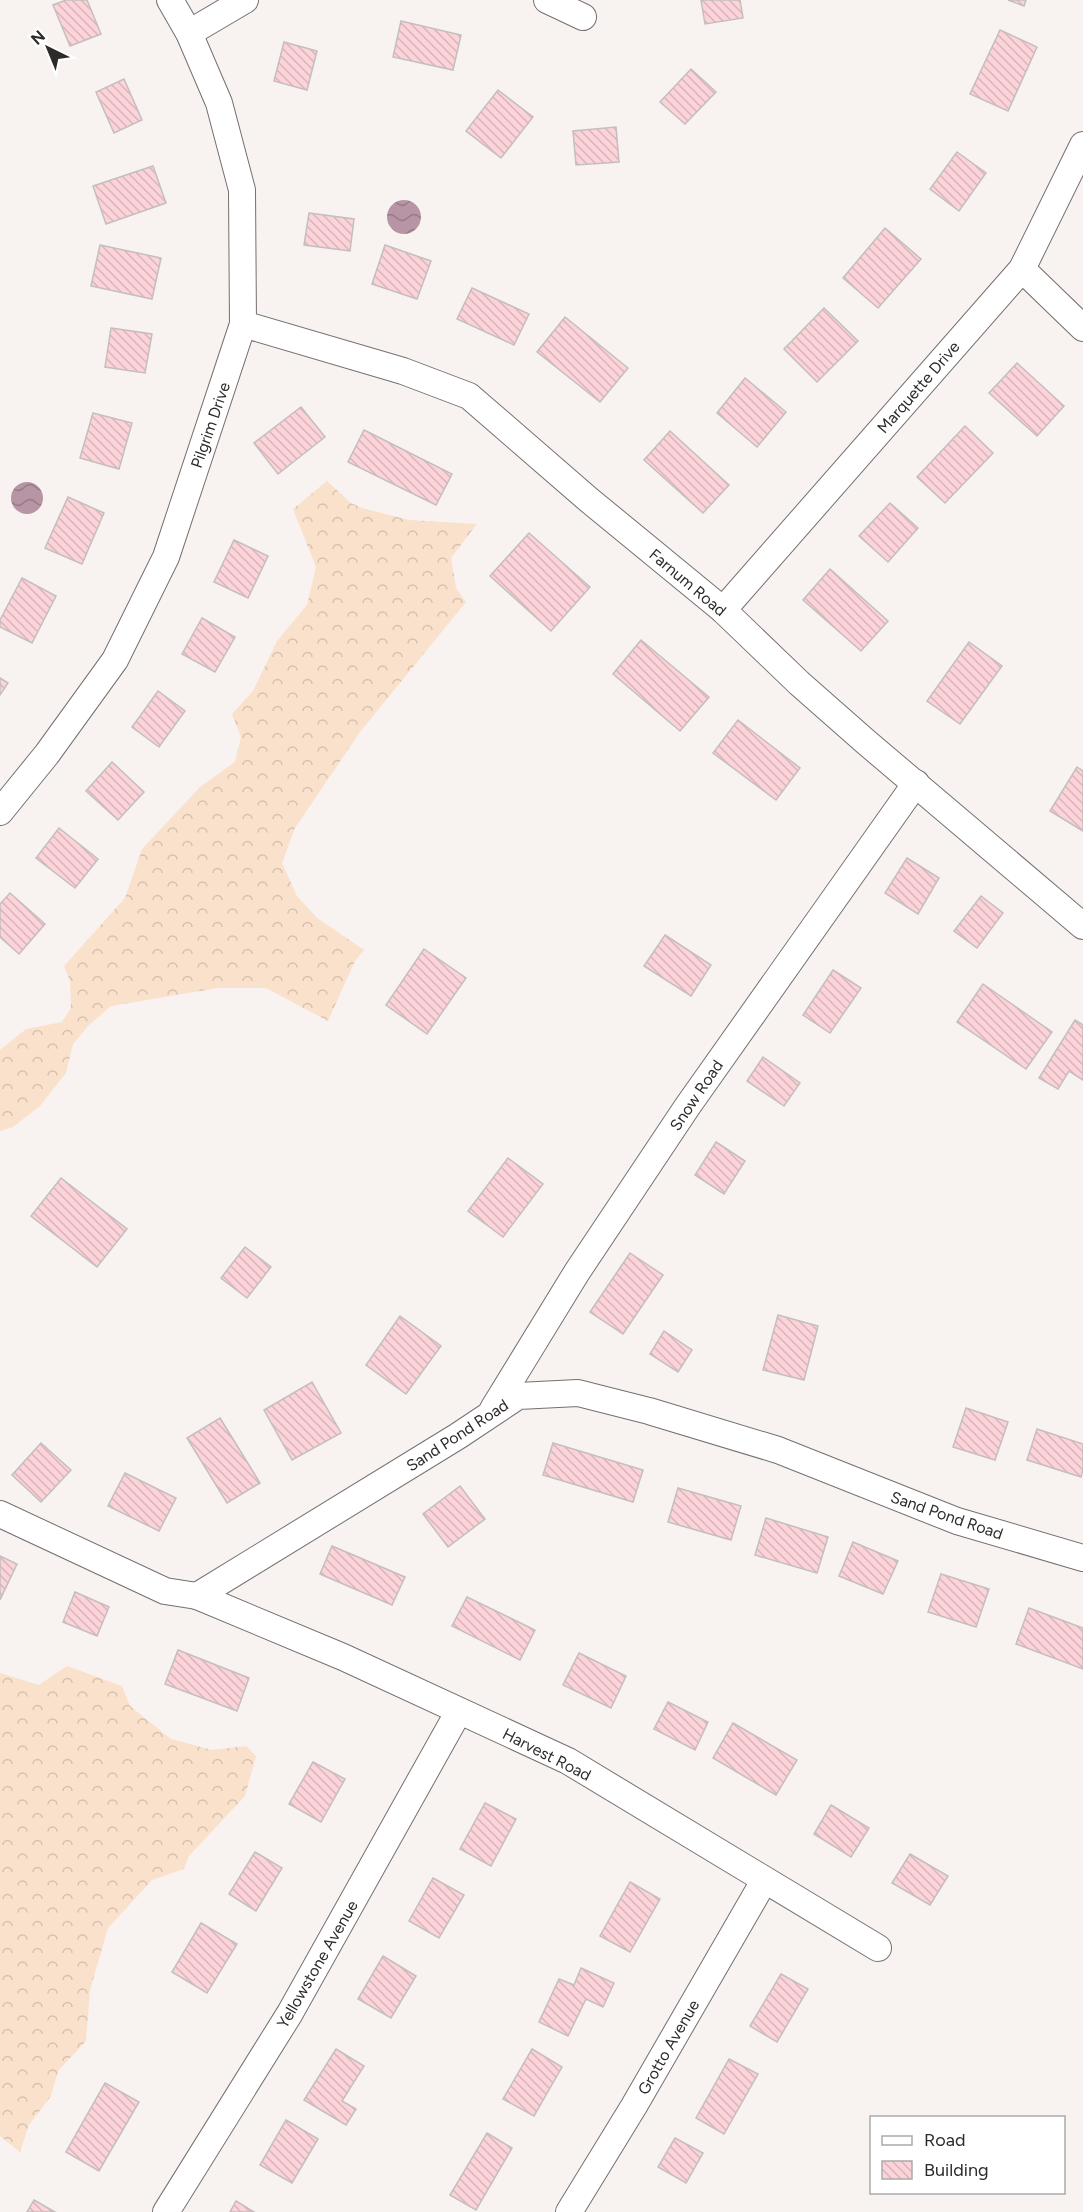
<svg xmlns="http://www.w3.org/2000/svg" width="1083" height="2212" font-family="Figtree,sans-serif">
  <defs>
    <pattern id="forest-crowns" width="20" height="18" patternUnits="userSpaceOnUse" patternTransform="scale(1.5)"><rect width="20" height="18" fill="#fae1cb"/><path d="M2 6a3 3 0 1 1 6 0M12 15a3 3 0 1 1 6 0" fill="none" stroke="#d7c1ae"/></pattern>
    <pattern id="water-waves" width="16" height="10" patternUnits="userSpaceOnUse" patternTransform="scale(1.5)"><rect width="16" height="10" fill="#b895a4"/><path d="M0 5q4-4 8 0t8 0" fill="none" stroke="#967a86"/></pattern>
    <pattern id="building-back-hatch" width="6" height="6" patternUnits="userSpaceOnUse" patternTransform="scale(1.5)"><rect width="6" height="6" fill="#fcd3d9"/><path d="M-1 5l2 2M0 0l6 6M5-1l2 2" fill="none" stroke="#d8b5ba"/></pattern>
  </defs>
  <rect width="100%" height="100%" fill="#f8f2f1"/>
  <g fill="url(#forest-crowns)">
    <path d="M327 481 351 503 362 508 409 520 477 524 451 558 456 588 466 602 360 732 295 828 282 863 297 896 317 918 364 950 355 961 328 1021 266 988H218L111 1006 88 1026 73 1044 66 1073 40 1106 13 1127 0 1131V1050L26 1029 62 1022 71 1008 70 981 64 966 125 898 142 849 200 787 235 762 241 737 232 714 253 691 277 641 307 605 316 567 293 509Z"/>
    <path d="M67 1666 122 1686 130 1706 171 1739 212 1750 246 1746 256 1756 245 1796 189 1856 184 1869 152 1880 108 1928 90 1990 86 2041 58 2071 51 2096 29 2125 20 2152 0 2136V1673L39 1685Z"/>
  </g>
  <g fill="url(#water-waves)">
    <circle cx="404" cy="217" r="17"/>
    <circle cx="27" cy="498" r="16"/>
  </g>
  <g fill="url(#building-back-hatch)" stroke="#c4bebf" stroke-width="1.5">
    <path d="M66 0H87L101 34 70 46 53 5Z"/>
    <path d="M701 0H740L743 18 705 24Z"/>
    <path d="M1008 0H1026L1024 6Z"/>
    <path d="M401 21 461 35 453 70 393 57Z"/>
    <path d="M1000 30 1037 47 1008 111 970 94Z"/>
    <path d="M284 42 317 51 307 90 274 81Z"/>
    <path d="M691 69 716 92 685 124 660 102Z"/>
    <path d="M124 79 142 120 114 133 96 92Z"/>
    <path d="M498 90 533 117 501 158 466 131Z"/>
    <path d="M616 127 619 162 576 165 573 131Z"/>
    <path d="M957 152 986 173 959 211 930 189Z"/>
    <path d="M153 166 166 203 106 224 93 186Z"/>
    <path d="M309 213 354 219 350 251 304 245Z"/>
    <path d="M885 228 921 259 878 308 843 278Z"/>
    <path d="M100 245 161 258 152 299 91 286Z"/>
    <path d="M385 245 431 261 417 299 372 284Z"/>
    <path d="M472 288 529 314 514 345 457 319Z"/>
    <path d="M824 308 858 341 817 382 784 349Z"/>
    <path d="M565 317 628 368 600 402 537 352Z"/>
    <path d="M111 328 152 334 145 373 105 367Z"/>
    <path d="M1017 363 1064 406 1037 436 989 393Z"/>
    <path d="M745 378 786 412 757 447 717 413Z"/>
    <path d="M301 407 325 437 278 474 254 443Z"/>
    <path d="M93 413 132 423 119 469 80 458Z"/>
    <path d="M965 426 993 453 945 503 917 477Z"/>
    <path d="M364 430 452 474 436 505 348 462Z"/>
    <path d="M670 431 729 485 703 513 644 460Z"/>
    <path d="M68 497 104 513 82 564 45 548Z"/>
    <path d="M890 503 918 528 888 562 859 536Z"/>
    <path d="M529 533 590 587 551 631 490 576Z"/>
    <path d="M234 540 268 556 248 598 214 582Z"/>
    <path d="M830 569 888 621 861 651 803 600Z"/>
    <path d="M22 578 56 596 32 643 0 627V620Z"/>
    <path d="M202 618 235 637 215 672 182 654Z"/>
    <path d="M641 640 709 697 680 731 613 674Z"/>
    <path d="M969 642 1002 666 960 724 927 701Z"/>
    <path d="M0 678 8 683 0 695Z"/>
    <path d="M158 691 185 711 159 747 132 727Z"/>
    <path d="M738 720 800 768 776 800 713 753Z"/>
    <path d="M112 762 144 792 118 820 86 791Z"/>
    <path d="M1077 767 1083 771V831L1050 811Z"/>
    <path d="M59 828 98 859 75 888 36 858Z"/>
    <path d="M907 858 939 878 918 914 885 893Z"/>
    <path d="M10 893 45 924 19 954 0 937V904Z"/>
    <path d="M981 896 1003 913 977 948 954 931Z"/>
    <path d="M665 935 711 965 691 996 644 966Z"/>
    <path d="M424 949 466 978 427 1034 386 1005Z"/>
    <path d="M833 970 861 988 830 1033 803 1015Z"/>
    <path d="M983 984 1052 1032 1026 1069 957 1022Z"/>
    <path d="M1075 1020 1083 1025V1080L1069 1071 1058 1089 1039 1078Z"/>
    <path d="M763 1057 800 1083 784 1106 747 1081Z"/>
    <path d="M716 1142 745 1161 724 1194 695 1175Z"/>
    <path d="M508 1158 543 1184 503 1237 468 1211Z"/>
    <path d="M61 1178 127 1229 97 1267 31 1216Z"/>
    <path d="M245 1247 271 1267 247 1298 221 1278Z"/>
    <path d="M630 1253 663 1275 623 1334 590 1312Z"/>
    <path d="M778 1315 818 1326 804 1380 763 1370Z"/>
    <path d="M400 1316 441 1346 406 1394 366 1365Z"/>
    <path d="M664 1331 692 1350 678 1372 650 1354Z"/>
    <path d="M312 1382 341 1433 292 1460 264 1410Z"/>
    <path d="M966 1408 1008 1422 995 1460 953 1447Z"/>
    <path d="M220 1418 260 1483 227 1503 187 1438Z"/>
    <path d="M1037 1429 1083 1444V1470L1081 1477 1027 1460Z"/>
    <path d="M41 1443 71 1470 41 1502 12 1475Z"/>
    <path d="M553 1443 643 1470 633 1502 543 1475Z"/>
    <path d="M125 1473 176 1498 159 1531 108 1506Z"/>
    <path d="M460 1486 485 1519 448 1547 423 1514Z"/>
    <path d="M678 1488 741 1506 731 1540 668 1522Z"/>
    <path d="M766 1518 828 1537 817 1573 755 1555Z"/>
    <path d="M853 1542 898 1561 883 1594 839 1576Z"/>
    <path d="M332 1546 405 1577 392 1605 320 1574Z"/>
    <path d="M0 1556 17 1564 0 1600Z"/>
    <path d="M941 1574 989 1589 976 1627 928 1612Z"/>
    <path d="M75 1592 109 1607 97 1636 63 1622Z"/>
    <path d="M467 1597 535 1630 520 1660 452 1626Z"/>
    <path d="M1029 1608 1083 1628V1669L1016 1644Z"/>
    <path d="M178 1650 249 1678 237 1711 165 1684Z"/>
    <path d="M579 1653 626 1676 611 1708 563 1685Z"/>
    <path d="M668 1702 708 1722 695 1750 654 1729Z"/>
    <path d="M733 1723 797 1760 776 1795 713 1758Z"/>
    <path d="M313 1762 345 1779 321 1822 289 1804Z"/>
    <path d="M485 1803 516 1819 491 1866 460 1849Z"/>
    <path d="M831 1805 869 1828 851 1857 814 1834Z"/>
    <path d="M255 1852 282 1868 256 1911 229 1894Z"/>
    <path d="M910 1854 948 1876 930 1905 892 1883Z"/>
    <path d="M433 1878 464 1895 439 1938 409 1921Z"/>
    <path d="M630 1882 660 1899 630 1952 600 1936Z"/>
    <path d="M201 1923 237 1944 207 1993 172 1972Z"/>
    <path d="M383 1956 416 1976 391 2018 358 1999Z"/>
    <path d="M581 1968 614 1983 603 2007 586 1999 568 2036 539 2022 559 1979 574 1985Z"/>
    <path d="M781 1974 808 1989 777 2042 750 2026Z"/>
    <path d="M336 2049 364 2066 342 2101 356 2109 346 2125 304 2100Z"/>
    <path d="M532 2049 562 2067 534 2116 503 2099Z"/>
    <path d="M729 2059 758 2074 724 2134 696 2118Z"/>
    <path d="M105 2083 139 2102 99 2171 66 2152Z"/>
    <path d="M286 2120 318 2139 292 2183 260 2165Z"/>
    <path d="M487 2133 512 2148 476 2210 450 2195Z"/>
    <path d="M675 2138 703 2153 686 2183 658 2167Z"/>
    <path d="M34 2200 55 2212H27Z"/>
    <path d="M236 2201 254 2212H230Z"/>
  </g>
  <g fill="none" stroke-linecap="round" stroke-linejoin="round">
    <defs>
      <g id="street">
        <path d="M547 0 583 17"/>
        <path d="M189 33 245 0"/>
        <path d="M1022 269 1083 328"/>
        <path d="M243 324 403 371 469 396 589 500 723 610 799 683 866 742 1083 926"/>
        <path d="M723 610 1022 269 1083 145"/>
        <path d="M0 812 47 754 115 660 166 557 243 324 242 190 219 103 189 33 170 0"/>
        <path d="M493 1409 577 1272 687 1107 916 783"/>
        <path d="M0 1514 165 1591 197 1596 458 1436 518 1396 578 1393 649 1411 778 1450 957 1521 1083 1558"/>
        <path d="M197 1596 343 1657 568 1761 878 1948"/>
        <path d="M166 2212 290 2013 459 1711"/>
        <path d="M569 2212 634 2106 764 1881"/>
      </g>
    </defs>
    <use href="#street" stroke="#75706f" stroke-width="28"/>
    <use href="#street" stroke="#fff" stroke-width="26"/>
  </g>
  <g text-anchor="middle" stroke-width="4.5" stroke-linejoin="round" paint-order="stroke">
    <g font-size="16" fill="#2d2b2a" stroke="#fff">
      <text transform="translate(918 387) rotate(-49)" y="6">Marquette Drive</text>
      <text transform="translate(210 425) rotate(-71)" y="6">Pilgrim Drive</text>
      <text transform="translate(688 582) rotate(40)" y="6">Farnum Road</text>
      <text transform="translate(696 1095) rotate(-56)" y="6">Snow Road</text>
      <text transform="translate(457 1435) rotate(-33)" y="6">Sand Pond Road</text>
      <text transform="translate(947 1515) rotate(19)" y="6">Sand Pond Road</text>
      <text transform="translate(547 1754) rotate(27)" y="6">Harvest Road</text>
      <text transform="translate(317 1964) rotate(-60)" y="6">Yellowstone Avenue</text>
      <text transform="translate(668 2047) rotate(-60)" y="6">Grotto Avenue</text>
    </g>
  </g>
  <rect x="870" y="2116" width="195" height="78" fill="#ffffff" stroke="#abaaaa" stroke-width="1.5"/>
  <rect x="882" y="2136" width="30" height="9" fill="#ffffff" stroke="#abaaaa" stroke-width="1.5"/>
  <text x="924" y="2146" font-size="18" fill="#2d2b2a">Road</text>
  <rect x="882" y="2161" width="30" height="18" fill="url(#building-back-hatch)" stroke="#abaaaa" stroke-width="1.5"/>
  <text x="924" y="2176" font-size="18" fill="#2d2b2a">Building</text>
  <g transform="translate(48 48) rotate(317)" stroke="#ffffff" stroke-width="4.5" paint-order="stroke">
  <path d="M0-4.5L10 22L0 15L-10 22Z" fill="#2d2b2a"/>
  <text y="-9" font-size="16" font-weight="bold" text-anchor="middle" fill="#2d2b2a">N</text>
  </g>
</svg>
